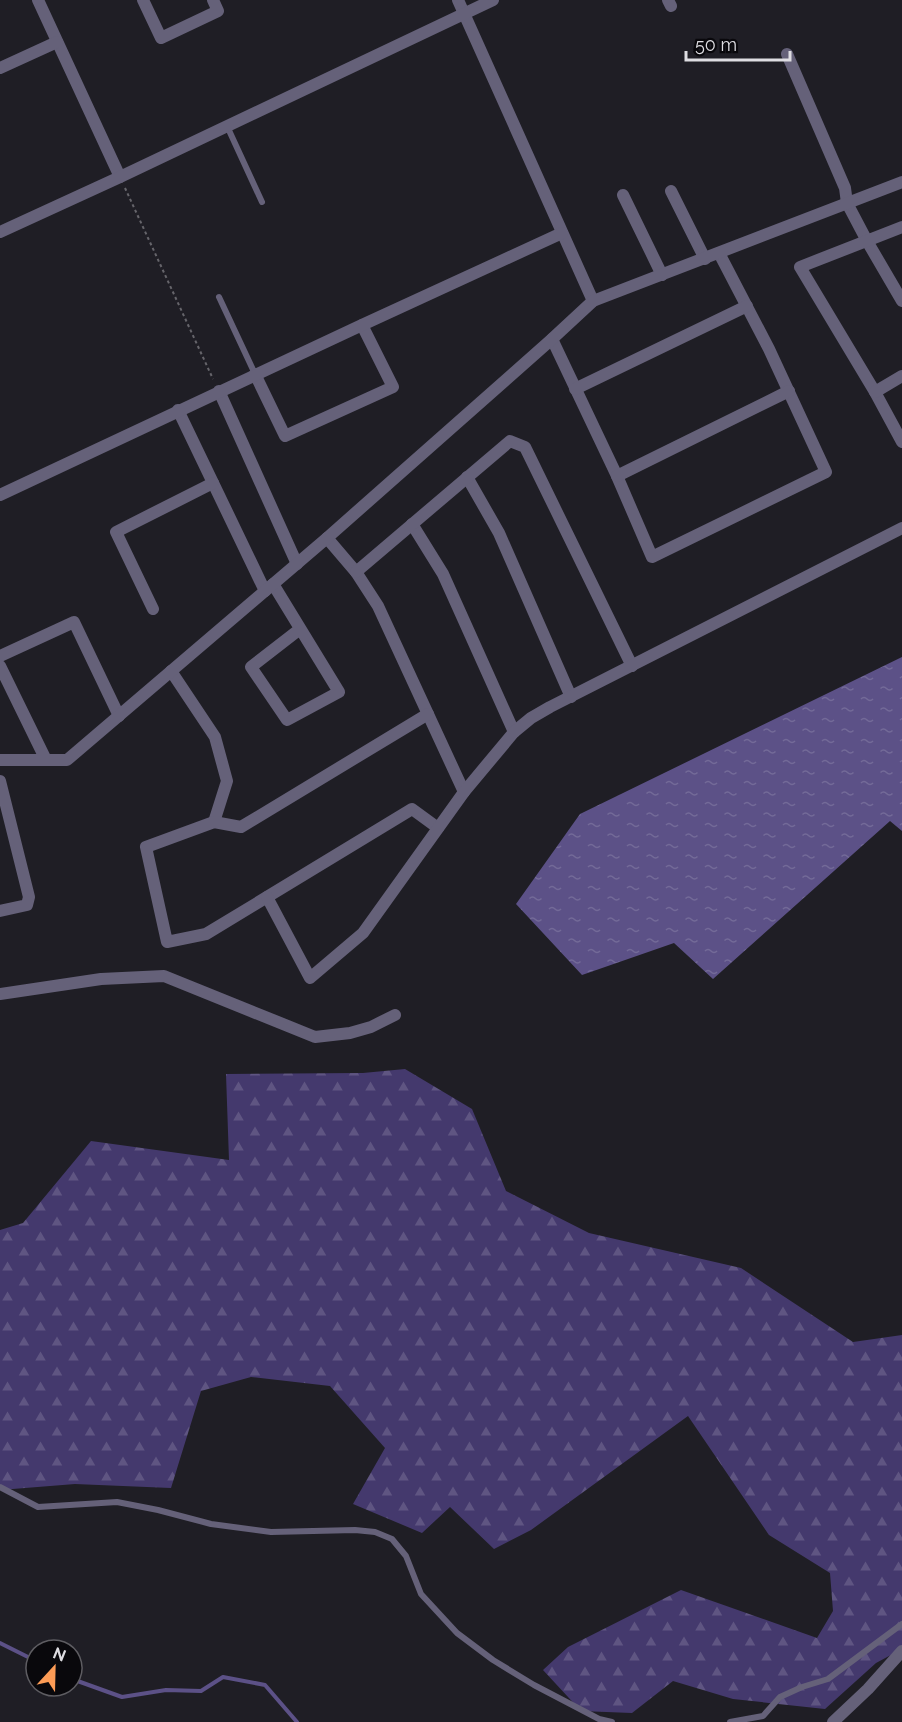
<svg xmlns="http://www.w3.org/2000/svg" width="902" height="1722" font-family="Raleway,sans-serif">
  <defs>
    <pattern id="forest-firs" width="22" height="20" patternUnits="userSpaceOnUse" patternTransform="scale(1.5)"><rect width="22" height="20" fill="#44396d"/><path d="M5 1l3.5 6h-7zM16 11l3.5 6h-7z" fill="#5f5582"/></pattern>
    <pattern id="water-ripples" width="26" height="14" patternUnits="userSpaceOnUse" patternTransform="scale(1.5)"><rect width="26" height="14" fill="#5c5187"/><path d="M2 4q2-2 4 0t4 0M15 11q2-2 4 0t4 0" fill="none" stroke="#736a98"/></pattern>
  </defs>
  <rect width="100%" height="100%" fill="#1f1e25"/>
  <path fill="url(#forest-firs)" d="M405 1069 472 1109 506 1191 589 1233 741 1268 853 1342 902 1335V1649L876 1663 825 1709 733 1699 673 1681 632 1713 581 1711 543 1670 568 1647 681 1590 817 1638 833 1611 830 1573 769 1535 688 1416 531 1530 494 1549 450 1507 422 1533 353 1504 385 1448 330 1386 251 1377 201 1391 171 1488 75 1484 0 1490V1230L23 1223 91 1141 229 1160 226 1074 363 1073Z"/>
  <path fill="url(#water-ripples)" d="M902 657V831L890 821 713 979 674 943 582 975 516 904 580 814Z"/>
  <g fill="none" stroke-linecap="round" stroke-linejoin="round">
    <g stroke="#5c5187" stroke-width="4">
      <path d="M0 1643 36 1661"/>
      <path d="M72 1679 122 1697 166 1690 201 1691 223 1677 265 1685 297 1722"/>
    </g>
    <path stroke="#66656b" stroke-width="2" stroke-dasharray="3 3" stroke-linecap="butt" d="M125 188 213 379"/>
    <g stroke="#656179" stroke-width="6">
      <path d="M227 126 262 202"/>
      <path d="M219 297 255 374"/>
      <path d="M0 1487 38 1507 117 1502 158 1510 211 1524 271 1532 355 1530 375 1532 392 1539 406 1556 421 1594 457 1633 493 1660 534 1685 599 1719 612 1722"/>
      <path d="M730 1722 763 1716 780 1697 802 1687 828 1679 902 1624"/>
    </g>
    <g stroke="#656179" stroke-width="12">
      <path d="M38 0 120 177"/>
      <path d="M143 0 161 38 218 11 213 0"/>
      <path d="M458 0 593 301"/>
      <path d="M668 0 671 6"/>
      <path d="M787 54 845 188 847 203 867 241 902 301"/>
      <path d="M0 68 57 42"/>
      <path d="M671 191 705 259"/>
      <path d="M623 195 662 275"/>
      <path d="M902 227 800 267 875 392 902 442"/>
      <path d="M0 232 120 177 493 0"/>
      <path d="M552 339 617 476 652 557 826 472 769 349 719 253"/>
      <path d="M255 374 285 436 393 387 362 325"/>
      <path d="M575 389 747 306"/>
      <path d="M219 391 297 564"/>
      <path d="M875 392 902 376"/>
      <path d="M178 410 265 591"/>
      <path d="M617 476 789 391"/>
      <path d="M467 477 499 533 571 697"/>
      <path d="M0 495 362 325 562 233"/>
      <path d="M412 524 443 574 514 732"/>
      <path d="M327 538 356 572 378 606 464 792"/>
      <path d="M356 572 510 441 525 447 632 666"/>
      <path d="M273 584 339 692 287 720 251 667 300 629"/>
      <path d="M153 609 116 532 213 483"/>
      <path d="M0 656 74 622 119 716"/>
      <path d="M0 666 46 760"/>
      <path d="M171 671 215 737 227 781 214 822"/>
      <path d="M428 714 241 827 214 822 146 847 167 942 206 934 412 809 438 828"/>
      <path d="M0 760H67L327 538 552 339 593 301 902 182"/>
      <path d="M0 781 29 897 27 905 0 911"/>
      <path d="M267 897 310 978 363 933 464 792 514 732 531 718 550 707 902 528"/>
      <path d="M0 994 101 979 164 976 315 1037 350 1033 371 1027 395 1015"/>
      <path d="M833 1722 868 1689 902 1651"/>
    </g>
  </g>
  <g transform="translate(54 1668) rotate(22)"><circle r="28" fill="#09080c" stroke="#5e5d62" stroke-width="1.5"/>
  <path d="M0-4.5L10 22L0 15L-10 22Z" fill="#fd9c56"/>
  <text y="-9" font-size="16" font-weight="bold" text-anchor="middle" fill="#dedde2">N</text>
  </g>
  <path d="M686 51v9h104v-9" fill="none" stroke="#dedde2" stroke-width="3"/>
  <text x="695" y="51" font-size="18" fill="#dedde2" stroke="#09080c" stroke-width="4.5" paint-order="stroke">50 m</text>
</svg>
